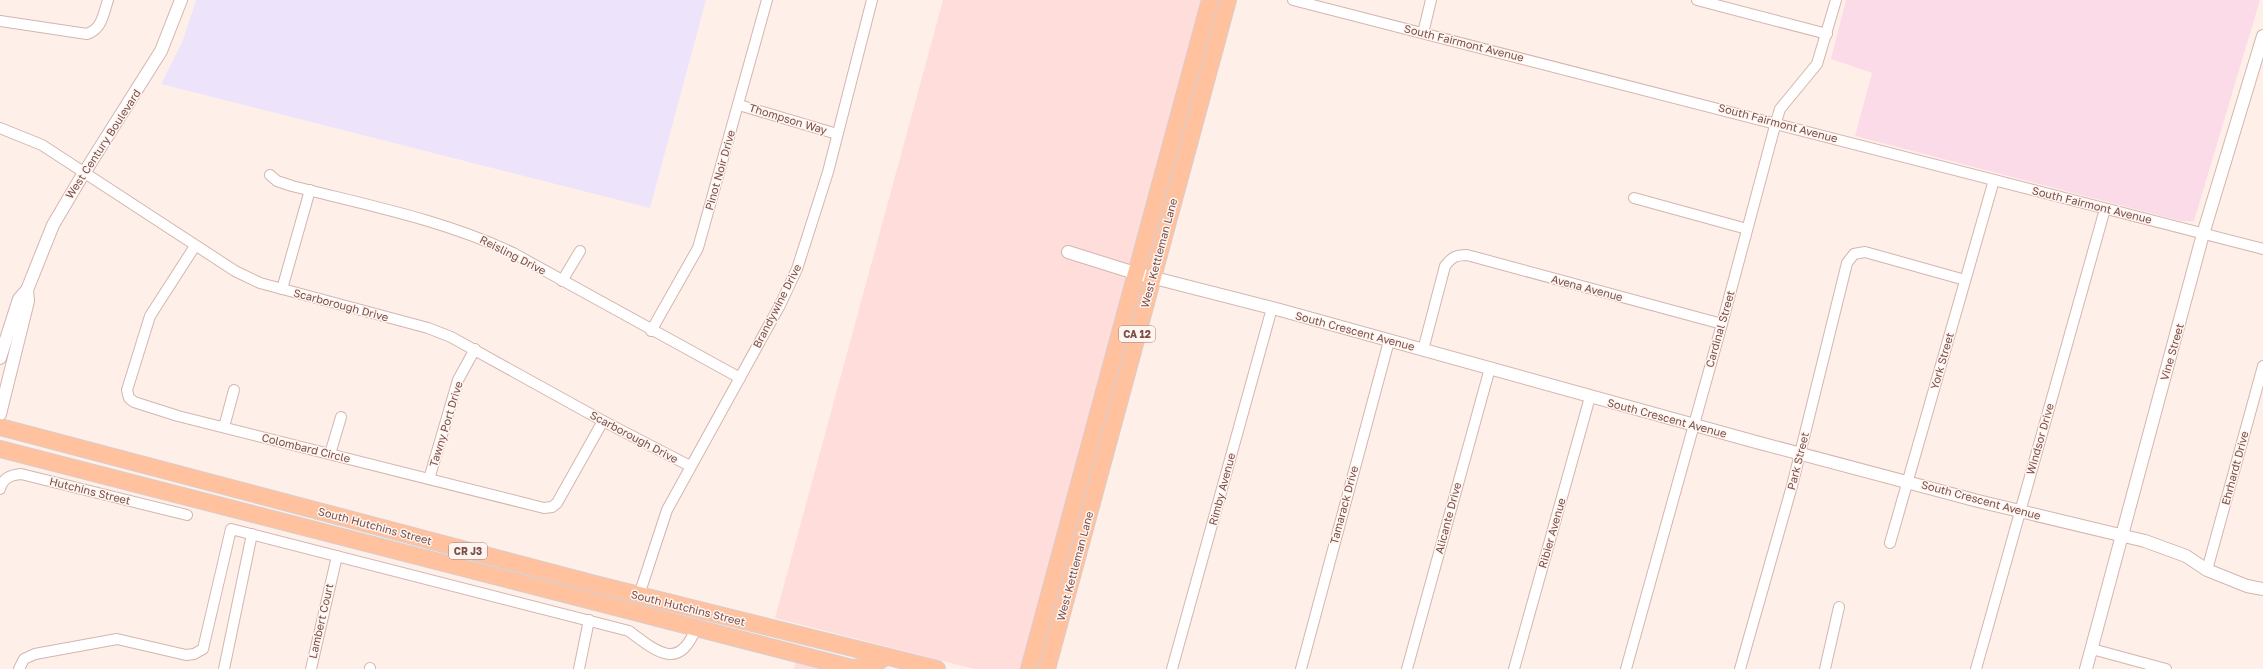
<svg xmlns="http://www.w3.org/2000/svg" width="2263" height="669" font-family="'Golos Text',sans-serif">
  <rect width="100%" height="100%" fill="#fef0e8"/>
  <g fill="#ffdddb">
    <path d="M943 0H1202L1020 669H974L775 618Z"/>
    <path d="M796 659 837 669H794Z"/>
  </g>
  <path fill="#ede4fb" d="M196 0H706L650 208 161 84 183 40Z"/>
  <path fill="#fcdbe8" d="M1846 0H2260L2194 221H2181L1855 136 1872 73 1831 59Z"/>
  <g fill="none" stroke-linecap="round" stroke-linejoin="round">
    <defs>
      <g id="minor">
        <path d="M1293 0 2263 249"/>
        <path d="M1697 0 1827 34"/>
        <path d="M0 21 87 34C102 29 103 15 108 0"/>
        <path d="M1423 33 1431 0"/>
        <path d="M739 105 837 134"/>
        <path d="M0 128 42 145 235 271 260 283 428 328 451 337 603 421 690 466"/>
        <path d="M270 175 277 181 292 186C366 205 444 220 513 253L740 378"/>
        <path d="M1634 198 1747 229"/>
        <path d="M195 246 150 316 127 390 129 398 134 402 178 416 544 508 552 507 557 503 603 421"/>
        <path d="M562 281 580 251"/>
        <path d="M282 289 310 190"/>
        <path d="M651 331 698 248 767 0"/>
        <path d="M1423 350 1445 266C1452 257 1456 255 1467 255L1722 324"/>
        <path d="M224 427 234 390"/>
        <path d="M330 454 341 417"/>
        <path d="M429 479 458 380 475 349"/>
        <path d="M0 489C3 478 10 475 21 474L187 515"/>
        <path d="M1890 543 1994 180"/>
        <path d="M2207 570 2263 366"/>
        <path d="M639 595 667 510 780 305 797 269 828 172 872 0"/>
        <path d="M2092 649 2166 669"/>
        <path d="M19 669 24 659 35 654 117 639 186 655 194 654 203 649 231 529 629 631C660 655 680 669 696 628"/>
        <path d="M224 669 252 534"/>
        <path d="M311 669 337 556"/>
        <path d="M370 669V668"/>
        <path d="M579 669 589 620"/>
        <path d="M1172 669 1272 308"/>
        <path d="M1301 669 1389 341"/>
        <path d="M1407 669 1490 368"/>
        <path d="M1514 669 1590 397"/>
        <path d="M1626 669 1722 324 1776 122 1780 109 1817 64 1836 0"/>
        <path d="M1740 669 1792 486 1847 263 1854 254 1865 252 1965 280"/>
        <path d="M1825 669 1839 607"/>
        <path d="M1976 669 2105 209"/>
      </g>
      <g id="tertiary">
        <path d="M1068 252 1135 273 1280 310 1756 442 1978 501 2145 541 2186 556 2207 570 2247 586 2263 589"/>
        <path d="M0 358 19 299 27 290 53 225 79 181 161 51 181 0"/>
        <path d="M0 414 28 301 27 290"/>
        <path d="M2086 669 2203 234 2263 36"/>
      </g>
      <g id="primary">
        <path d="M0 427 595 584 937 669"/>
        <path d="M0 449 856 669"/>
        <path d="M852 668 871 666 886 657"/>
        <path d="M1029 669 1210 0"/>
        <path d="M1047 669 1228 0"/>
      </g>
    </defs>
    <use href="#minor" stroke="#d4b5af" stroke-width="12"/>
    <use href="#tertiary" stroke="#d4b5af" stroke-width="14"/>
    <use href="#primary" stroke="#dacdcc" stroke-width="18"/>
    <use href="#minor" stroke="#fff" stroke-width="10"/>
    <use href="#tertiary" stroke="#fff" stroke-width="12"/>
    <use href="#primary" stroke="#ffc19e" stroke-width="16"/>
  </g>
  <g text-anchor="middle" stroke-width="3" stroke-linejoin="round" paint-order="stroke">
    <g fill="#fff5f0" stroke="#a3807b" stroke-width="1">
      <rect x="1119" y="326" width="36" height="16" rx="3"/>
      <rect x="449" y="543" width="38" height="16" rx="3"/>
    </g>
    <g font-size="10" font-weight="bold" fill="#7b4e49">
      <text x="1137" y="338">CA 12</text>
      <text x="468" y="555">CR J3</text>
    </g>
    <g font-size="11" fill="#7b4e49" stroke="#fff5f0">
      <text transform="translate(1464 43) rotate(14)" y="4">South Fairmont Avenue</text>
      <text transform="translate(788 119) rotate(17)" y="4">Thompson Way</text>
      <text transform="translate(1778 123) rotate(15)" y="4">South Fairmont Avenue</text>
      <text transform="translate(103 144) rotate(-57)" y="4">West Century Boulevard</text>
      <text transform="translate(720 170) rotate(-74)" y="4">Pinot Noir Drive</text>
      <text transform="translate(2092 205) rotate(14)" y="4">South Fairmont Avenue</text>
      <text transform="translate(1159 253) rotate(-75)" y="4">West Kettleman Lane</text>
      <text transform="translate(513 255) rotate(27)" y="4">Reisling Drive</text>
      <text transform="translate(1587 288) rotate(15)" y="4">Avena Avenue</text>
      <text transform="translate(341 305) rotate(15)" y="4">Scarborough Drive</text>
      <text transform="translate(777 306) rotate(-63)" y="4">Brandywine Drive</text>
      <text transform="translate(1720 329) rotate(-74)" y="4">Cardinal Street</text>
      <text transform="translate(1355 331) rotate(15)" y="4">South Crescent Avenue</text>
      <text transform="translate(2172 352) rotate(-74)" y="4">Vine Street</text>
      <text transform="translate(1942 361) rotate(-74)" y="4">York Street</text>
      <text transform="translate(1667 418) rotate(15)" y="4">South Crescent Avenue</text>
      <text transform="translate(446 424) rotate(-73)" y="4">Tawny Port Drive</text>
      <text transform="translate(634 437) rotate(28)" y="4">Scarborough Drive</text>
      <text transform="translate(2040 439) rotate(-74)" y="4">Windsor Drive</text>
      <text transform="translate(306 448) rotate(14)" y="4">Colombard Circle</text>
      <text transform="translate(1798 461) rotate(-76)" y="4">Park Street</text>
      <text transform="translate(2235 468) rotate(-75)" y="4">Ehrhardt Drive</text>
      <text transform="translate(1222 489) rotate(-75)" y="4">Rimby Avenue</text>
      <text transform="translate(90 491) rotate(14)" y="4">Hutchins Street</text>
      <text transform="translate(1981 500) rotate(15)" y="4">South Crescent Avenue</text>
      <text transform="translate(1344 505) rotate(-75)" y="4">Tamarack Drive</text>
      <text transform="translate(1448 518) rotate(-75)" y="4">Alicante Drive</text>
      <text transform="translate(375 526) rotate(15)" y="4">South Hutchins Street</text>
      <text transform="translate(1552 533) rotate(-74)" y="4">Ribier Avenue</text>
      <text transform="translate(1075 566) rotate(-75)" y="4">West Kettleman Lane</text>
      <text transform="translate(688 608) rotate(14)" y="4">South Hutchins Street</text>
      <text transform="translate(321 621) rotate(-77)" y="4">Lambert Court</text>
    </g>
  </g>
</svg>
